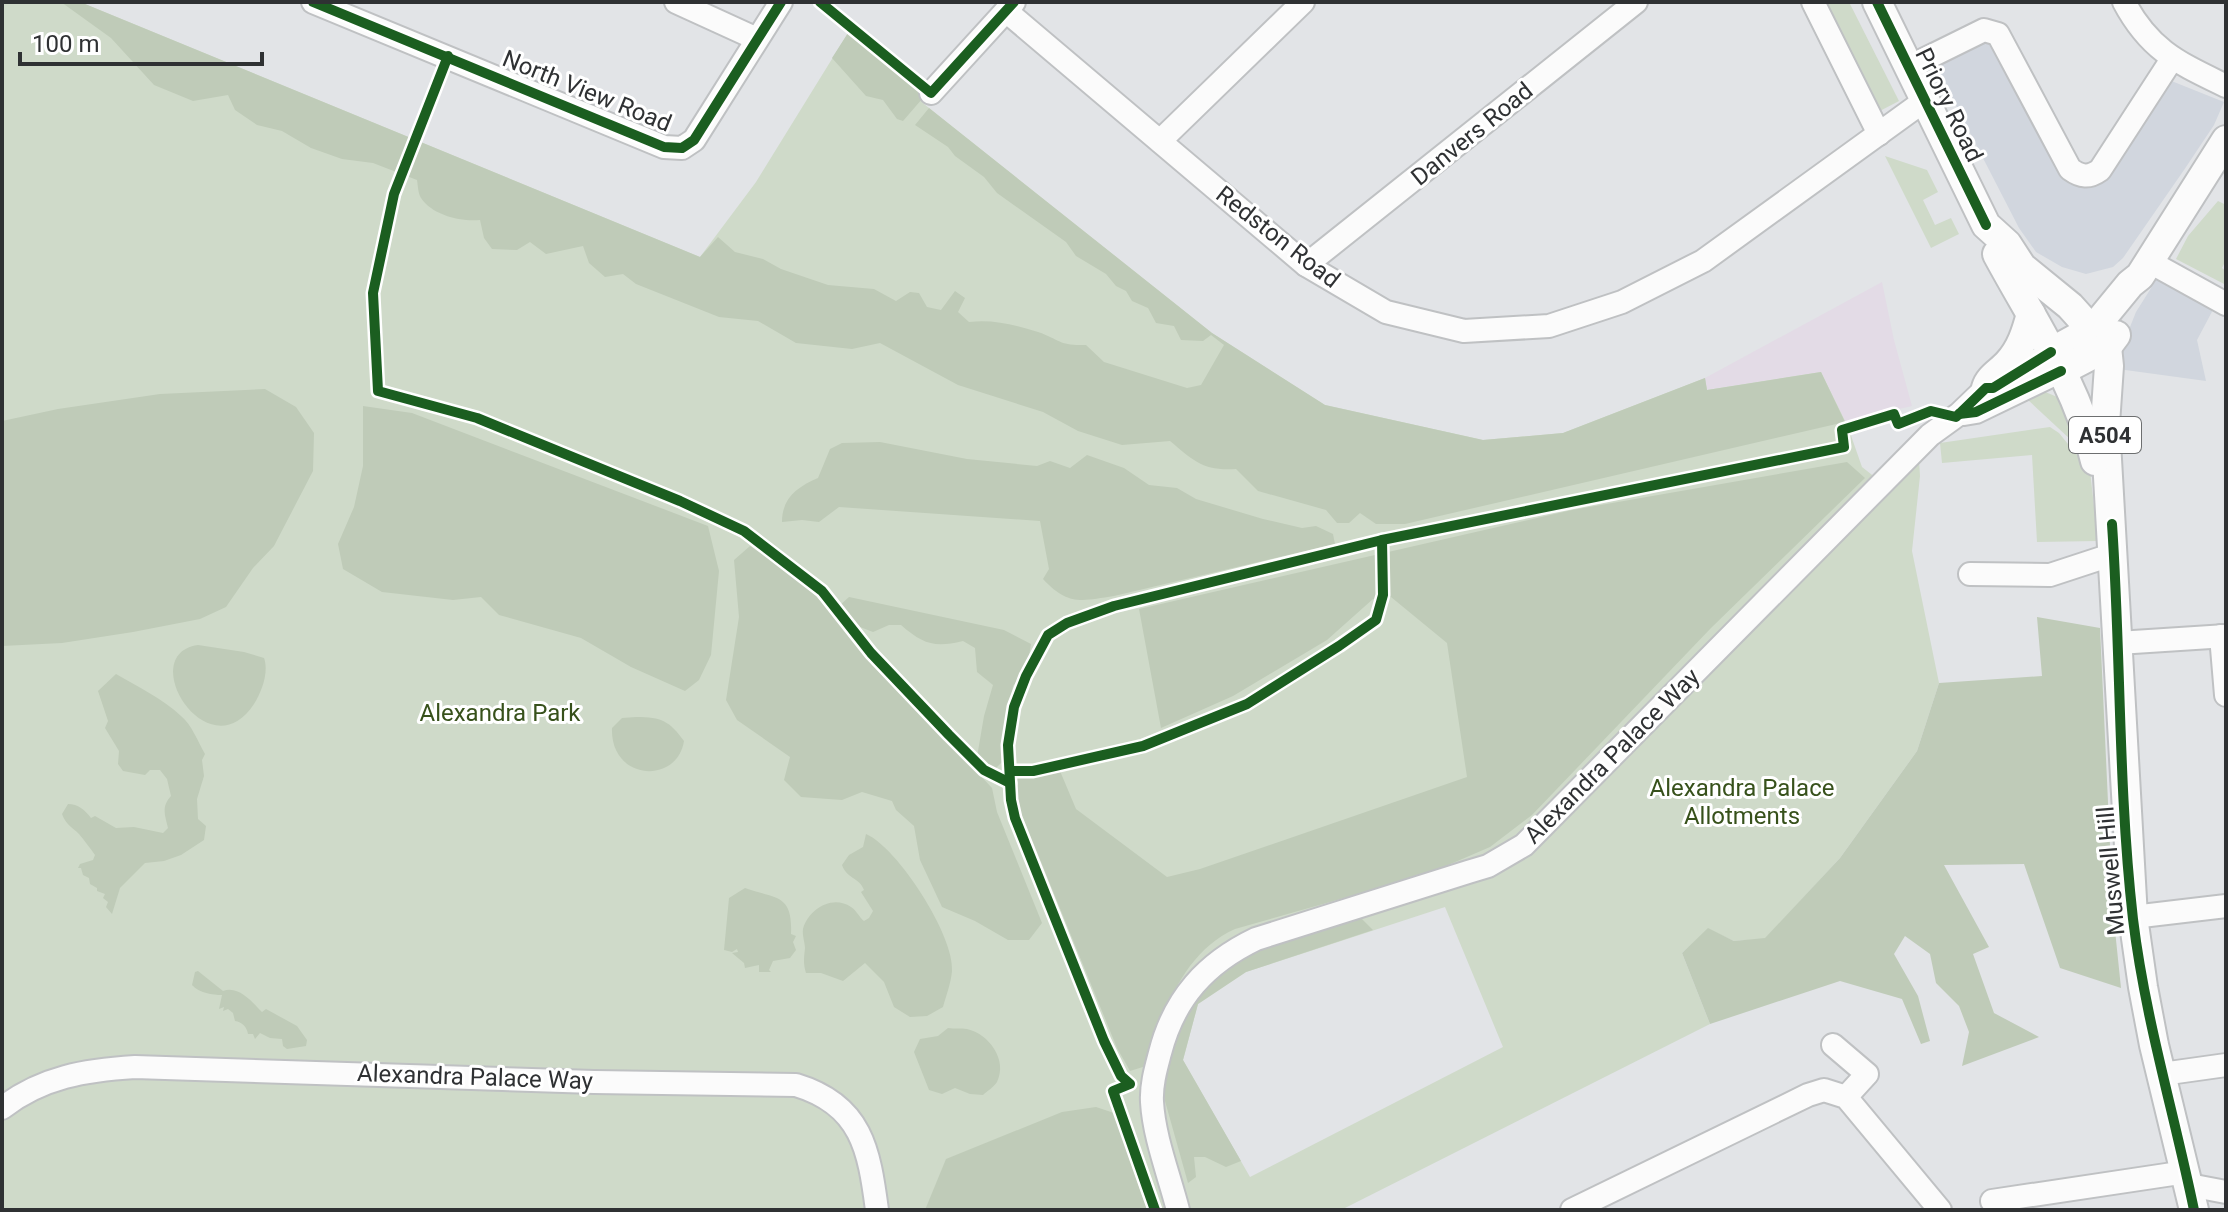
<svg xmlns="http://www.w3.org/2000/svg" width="2228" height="1212" font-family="Roboto,sans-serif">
  <rect width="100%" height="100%" fill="#e2e4e7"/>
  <g fill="#d1d6de">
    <path d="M1988 38 2075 182 2169 80 2224 102 2214 125 2184 170 2123 258 2113 267 2086 274 2062 267 2036 252 2019 228 1933 61Z"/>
    <path d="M2158 277 2215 306 2197 340 2206 381 2118 369 2122 347 2136 312Z"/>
  </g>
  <path fill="#e3dbe6" d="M1882 282 1894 340 1912 406 1845 422 1821 372 1706 390 1705 378Z"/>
  <g fill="#cfdac9" fill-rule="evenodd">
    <path d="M2 2 85 4 700 257 756 182 848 33 919 92 924 104 1212 333 1325 405 1483 440 1563 433 1705 378 1707 390 1821 372 1848 427 1862 467 1890 489 1919 460 1920 476 1912 551 1939 683 1917 751 1840 858 1765 939 1734 941 1708 929 1682 953 1710 1024 1341 1210H2ZM1445 907 1503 1047 1250 1177 1183 1060 1198 1004 1246 972Z"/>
    <path d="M1819 2H1849L1899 101 1876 113Z"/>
    <path d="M1885 156 1927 170 1938 192 1923 200 1935 225 1951 218 1959 234 1931 248Z"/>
    <path d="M2218 201 2226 205 2224 258 2226 260 2222 268 2226 271V285L2176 259 2188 236Z"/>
    <path d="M2043 391 2062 399 2085 453 2027 399Z"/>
    <path d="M2050 427 2059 433 2090 471 2098 541 2037 542 2032 455 1942 463 1940 443Z"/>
  </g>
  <g fill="#bfcbb8">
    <path d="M61 2 85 4 700 257 718 237 735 252 763 259 781 269 828 285 874 289 896 301 910 292 919 293 927 307 941 310 955 291 965 298 958 312 969 322C993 319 1016 325 1038 332 1061 340 1059 346 1086 345L1104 362 1187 388 1201 385 1224 345 1211 335 1203 341 1181 340 1174 326 1156 323 1148 308 1132 301 1126 291 1116 286 1106 274 1076 256 1066 242 997 193 984 177 955 156 948 147 915 125 929 108 1212 333 1325 405 1483 440 1563 433 1705 378 1707 390 1821 372 1845 422 1405 524H1376L1360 513 1349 523H1337L1326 510 1258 491 1236 469C1203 471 1194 461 1170 441L1122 445 1078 431 1043 412 958 385 880 343 852 349 796 343 758 321 719 317 636 284 623 274 605 277 589 263 583 246 546 254 530 242 517 250 492 249 484 238 480 220C461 222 432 215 421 198 418 193 418 186 417 180L373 163 342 159 311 148 282 131 257 125 235 110 228 95 193 101 154 85 111 38Z"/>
    <path d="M848 33 919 92 922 99 903 121 897 119 883 100 866 96 832 58Z"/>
    <path d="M265 389 296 407 314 433 313 471 274 546 253 568 226 607 200 619 133 632 62 643 2 646V421L58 409 160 394Z"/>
    <path d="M363 406 412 413 708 526 719 571 711 655 699 680 685 691 631 667 581 638 499 615 481 597 453 600 382 592 343 569 338 544 354 507 363 466Z"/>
    <path d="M880 442 967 459 1037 466 1050 461 1070 468 1087 455 1124 468 1149 485 1177 488 1196 499 1263 519 1302 528 1316 526 1333 534 1335 544 1114 596C1081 601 1068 606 1043 579L1049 569 1040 521 839 507 819 522 802 520 782 522C782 498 797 487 818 478L830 449 842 443Z"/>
    <path d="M1847 462 1865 478 1711 628 1532 815 1490 847 1425 875 1235 929C1182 953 1162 1014 1146 1066L1130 1071 1117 1048 1019 808 1016 778 1060 771 1076 809 1167 877 1200 869 1467 777 1447 643 1391 597 1373 599 1327 640 1233 696 1161 728 1139 609 1572 510Z"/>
    <path d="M750 546 796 577 820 600 864 651 992 788 997 812 1042 923 1029 940H1008L975 921 942 907 920 860 914 826 896 810 892 801 862 792 842 800 801 797 784 780 790 757 737 720 726 700 739 617 734 560Z"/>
    <path d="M849 597 1004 630 1031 644 1027 668 1013 686 1002 740 1003 761 993 771 977 757 984 716 993 685 977 672 975 648 963 641C934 648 923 644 901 625H889L873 632 860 627 839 606Z"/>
    <path d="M2037 617 2100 628 2113 911 2121 988 2060 968 2024 864 1944 865 1989 947 1973 954 1994 1013 2039 1037 1962 1066 1969 1032 1959 1006 1936 983 1930 954 1905 936 1894 954 1918 996 1930 1041 1921 1044 1902 999 1840 981 1710 1024 1682 953 1708 928 1734 941 1765 938 1840 858 1917 751 1939 683 2042 676Z"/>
    <path d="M198 645 244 652 264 658C269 672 262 691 254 704 208 774 134 654 198 645Z"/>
    <path d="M116 674C138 687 162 698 181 716 192 725 198 742 205 754L202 760 204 776 197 799 198 819 206 826 204 840 181 855 164 861 145 863 120 888 112 914 106 907 108 902 103 898 105 894 97 891V888L90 884 89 878 83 875 81 868H78L80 864 93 860 95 855C90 848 84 840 79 834 72 827 66 825 62 814L68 804C78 804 85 810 91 818L95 816 116 828 134 827 163 833 168 828C165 815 161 807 171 796L167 779 160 770H150L145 775 123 771 118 764 119 751 105 728 108 721 98 691Z"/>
    <path d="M636 717C662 717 669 721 684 741 677 785 610 781 612 728L622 718Z"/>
    <path d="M866 834C897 847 955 936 952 971 951 983 946 996 943 1007L927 1016 910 1017 894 1007 884 982 865 963 843 981 821 973H806C803 963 804 958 805 948 805 943 802 935 803 929 808 910 832 894 851 907 857 911 859 917 864 921L869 918 873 911 861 892 864 890C860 878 846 878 842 865L849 855 863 847Z"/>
    <path d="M745 888C775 899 793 893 791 934L796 936 793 942 796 950 790 958 773 961 769 970 771 972H759V965L745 968 744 963 732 953 738 952 737 949 732 952 724 950 729 898Z"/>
    <path d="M1359 916 1373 930 1246 972 1198 1004 1183 1060 1241 1161 1226 1167 1205 1157H1194L1196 1177 1188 1183 1165 1101V1067L1171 1044 1198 986 1249 950Z"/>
    <path d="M198 971 223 991C239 985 253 1003 262 1012L266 1009 297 1026 307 1040 306 1046 287 1049 283 1046 282 1039 270 1038 260 1033 255 1039 253 1034H248C247 1027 242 1022 235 1021L233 1013 228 1009 223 1011 224 1007 219 1009 222 995C213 995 199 993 192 985L195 972Z"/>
    <path d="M948 1028C954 1029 961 1028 967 1029 989 1034 1008 1060 997 1082 994 1087 987 1091 983 1095L970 1094 955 1088 942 1094 929 1090 914 1052 920 1039 938 1036Z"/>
    <path d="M1096 1107 1114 1113 1147 1210H925L946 1159 1062 1112Z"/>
  </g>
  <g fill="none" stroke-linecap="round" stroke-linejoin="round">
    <defs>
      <g id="minor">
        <path d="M313 2 664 147 682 148 694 140 781 2"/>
        <path d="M676 2 757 39"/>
        <path d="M1813 2 1879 134"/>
        <path d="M2124 2C2150 51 2179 63 2226 86"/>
        <path d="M1006 11 1306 265 1386 312 1464 331 1549 326 1622 302 1703 261 1924 101"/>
        <path d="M1909 67 1984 30 1998 34 2070 169C2081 177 2089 178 2100 170L2172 59"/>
        <path d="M931 93 1014 2"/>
        <path d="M1160 141 1303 2"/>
        <path d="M2150 262 2226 304"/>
        <path d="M1306 265 1636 2"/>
        <path d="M1964 414 1976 412 2061 371"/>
        <path d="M1970 574 2050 575 2114 554"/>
        <path d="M2221 636 2226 695"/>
        <path d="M2118 643 2226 636"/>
        <path d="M2133 917 2226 906"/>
        <path d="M1833 1045 1867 1074 1846 1097"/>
        <path d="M2162 1074 2226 1065"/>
        <path d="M2 1108C42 1077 86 1070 135 1067L594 1082 796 1085C862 1105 869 1150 877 1210"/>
        <path d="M2189 1185 2226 1192"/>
        <path d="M1992 1201 2186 1172"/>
        <path d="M1178 1210C1169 1175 1154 1137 1152 1102 1151 1085 1156 1068 1160 1053 1174 998 1206 963 1256 939L1468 872 1488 866 1524 845 1930 435 1959 414 1986 388H1993L2051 352"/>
        <path d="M1572 1210 1808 1095 1824 1090 1846 1097 1940 1210"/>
      </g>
      <g id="major">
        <path d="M1877 2 1986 225 2007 244 2022 267 2070 306 2107 347 2109 366 2105 424 2133 917 2143 987 2154 1045 2194 1210"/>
        <path d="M1997 254C2033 321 2078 386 2095 461"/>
        <path d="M2051 352 2093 329 2130 284 2140 276 2226 140"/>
        <path d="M2061 371 2107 347 2116 335"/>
        <path d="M1986 388C1989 377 2000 372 2008 363 2021 349 2026 332 2031 314"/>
      </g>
    </defs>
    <use href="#minor" stroke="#bfc1c3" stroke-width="26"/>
    <use href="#major" stroke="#bfc1c3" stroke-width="32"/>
    <use href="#minor" stroke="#fbfbfb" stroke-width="22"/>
    <use href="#major" stroke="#fbfbfb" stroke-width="28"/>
    <defs>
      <g id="cycleway">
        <path d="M313 2 664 147 682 148 694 140 781 2"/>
        <path d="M820 2 931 93 1014 2"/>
        <path d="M1877 2 1986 225"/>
        <path d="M448 56 394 194 373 293 378 391 477 418 680 501 744 531 822 591 871 653 949 735 984 770 1010 783"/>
        <path d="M1959 414 1976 412 2061 371"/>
        <path d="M2112 524C2121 655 2118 788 2133 919 2145 1018 2174 1113 2194 1210"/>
        <path d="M1011 771H1033L1143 746 1247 704 1339 646 1376 620 1383 595 1382 540"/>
        <path d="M1155 1210 1113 1091 1130 1084 1121 1076 1104 1041 1015 818 1011 800 1008 745 1014 707 1026 676 1048 635 1067 623 1114 606 1382 540 1844 447 1842 430 1894 414 1898 424 1931 411 1956 417 1986 388H1993L2051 352"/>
      </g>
    </defs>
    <use href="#cycleway" stroke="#fff" stroke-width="15"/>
    <use href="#cycleway" stroke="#1b5e20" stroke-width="10"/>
  </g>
  <g text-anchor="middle" stroke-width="6" stroke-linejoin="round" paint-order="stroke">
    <rect fill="#fff" stroke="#6d6f70" stroke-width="2" x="2069" y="417" width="72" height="36" rx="6"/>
    <g font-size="22" font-weight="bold" fill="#2f3133">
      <text x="2105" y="443">A504</text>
    </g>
    <g font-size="24" fill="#2f3133" stroke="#fff">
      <text transform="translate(587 91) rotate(22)" y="8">North View Road</text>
      <text transform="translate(1949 105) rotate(64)" y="8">Priory Road</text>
      <text transform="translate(1472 134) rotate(-39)" y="8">Danvers Road</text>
      <text transform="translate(1278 237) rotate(38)" y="8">Redston Road</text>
      <text transform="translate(1612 756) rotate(-45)" y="8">Alexandra Palace Way</text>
      <text transform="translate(2111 871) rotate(-95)" y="8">Muswell Hill</text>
      <text transform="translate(475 1077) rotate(2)" y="8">Alexandra Palace Way</text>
    </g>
    <g font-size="24" fill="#37511b" stroke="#fff">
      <text x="500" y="721">Alexandra Park</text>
      <text x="1742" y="796">Alexandra Palace<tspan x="1742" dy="28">Allotments</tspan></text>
    </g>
  </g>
  <rect width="2228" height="1212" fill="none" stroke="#2f3133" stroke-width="8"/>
  <path d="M20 52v12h242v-12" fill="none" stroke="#2f3133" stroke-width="4"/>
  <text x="32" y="52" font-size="24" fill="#2f3133" stroke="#ffffff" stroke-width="6" paint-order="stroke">100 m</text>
</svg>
